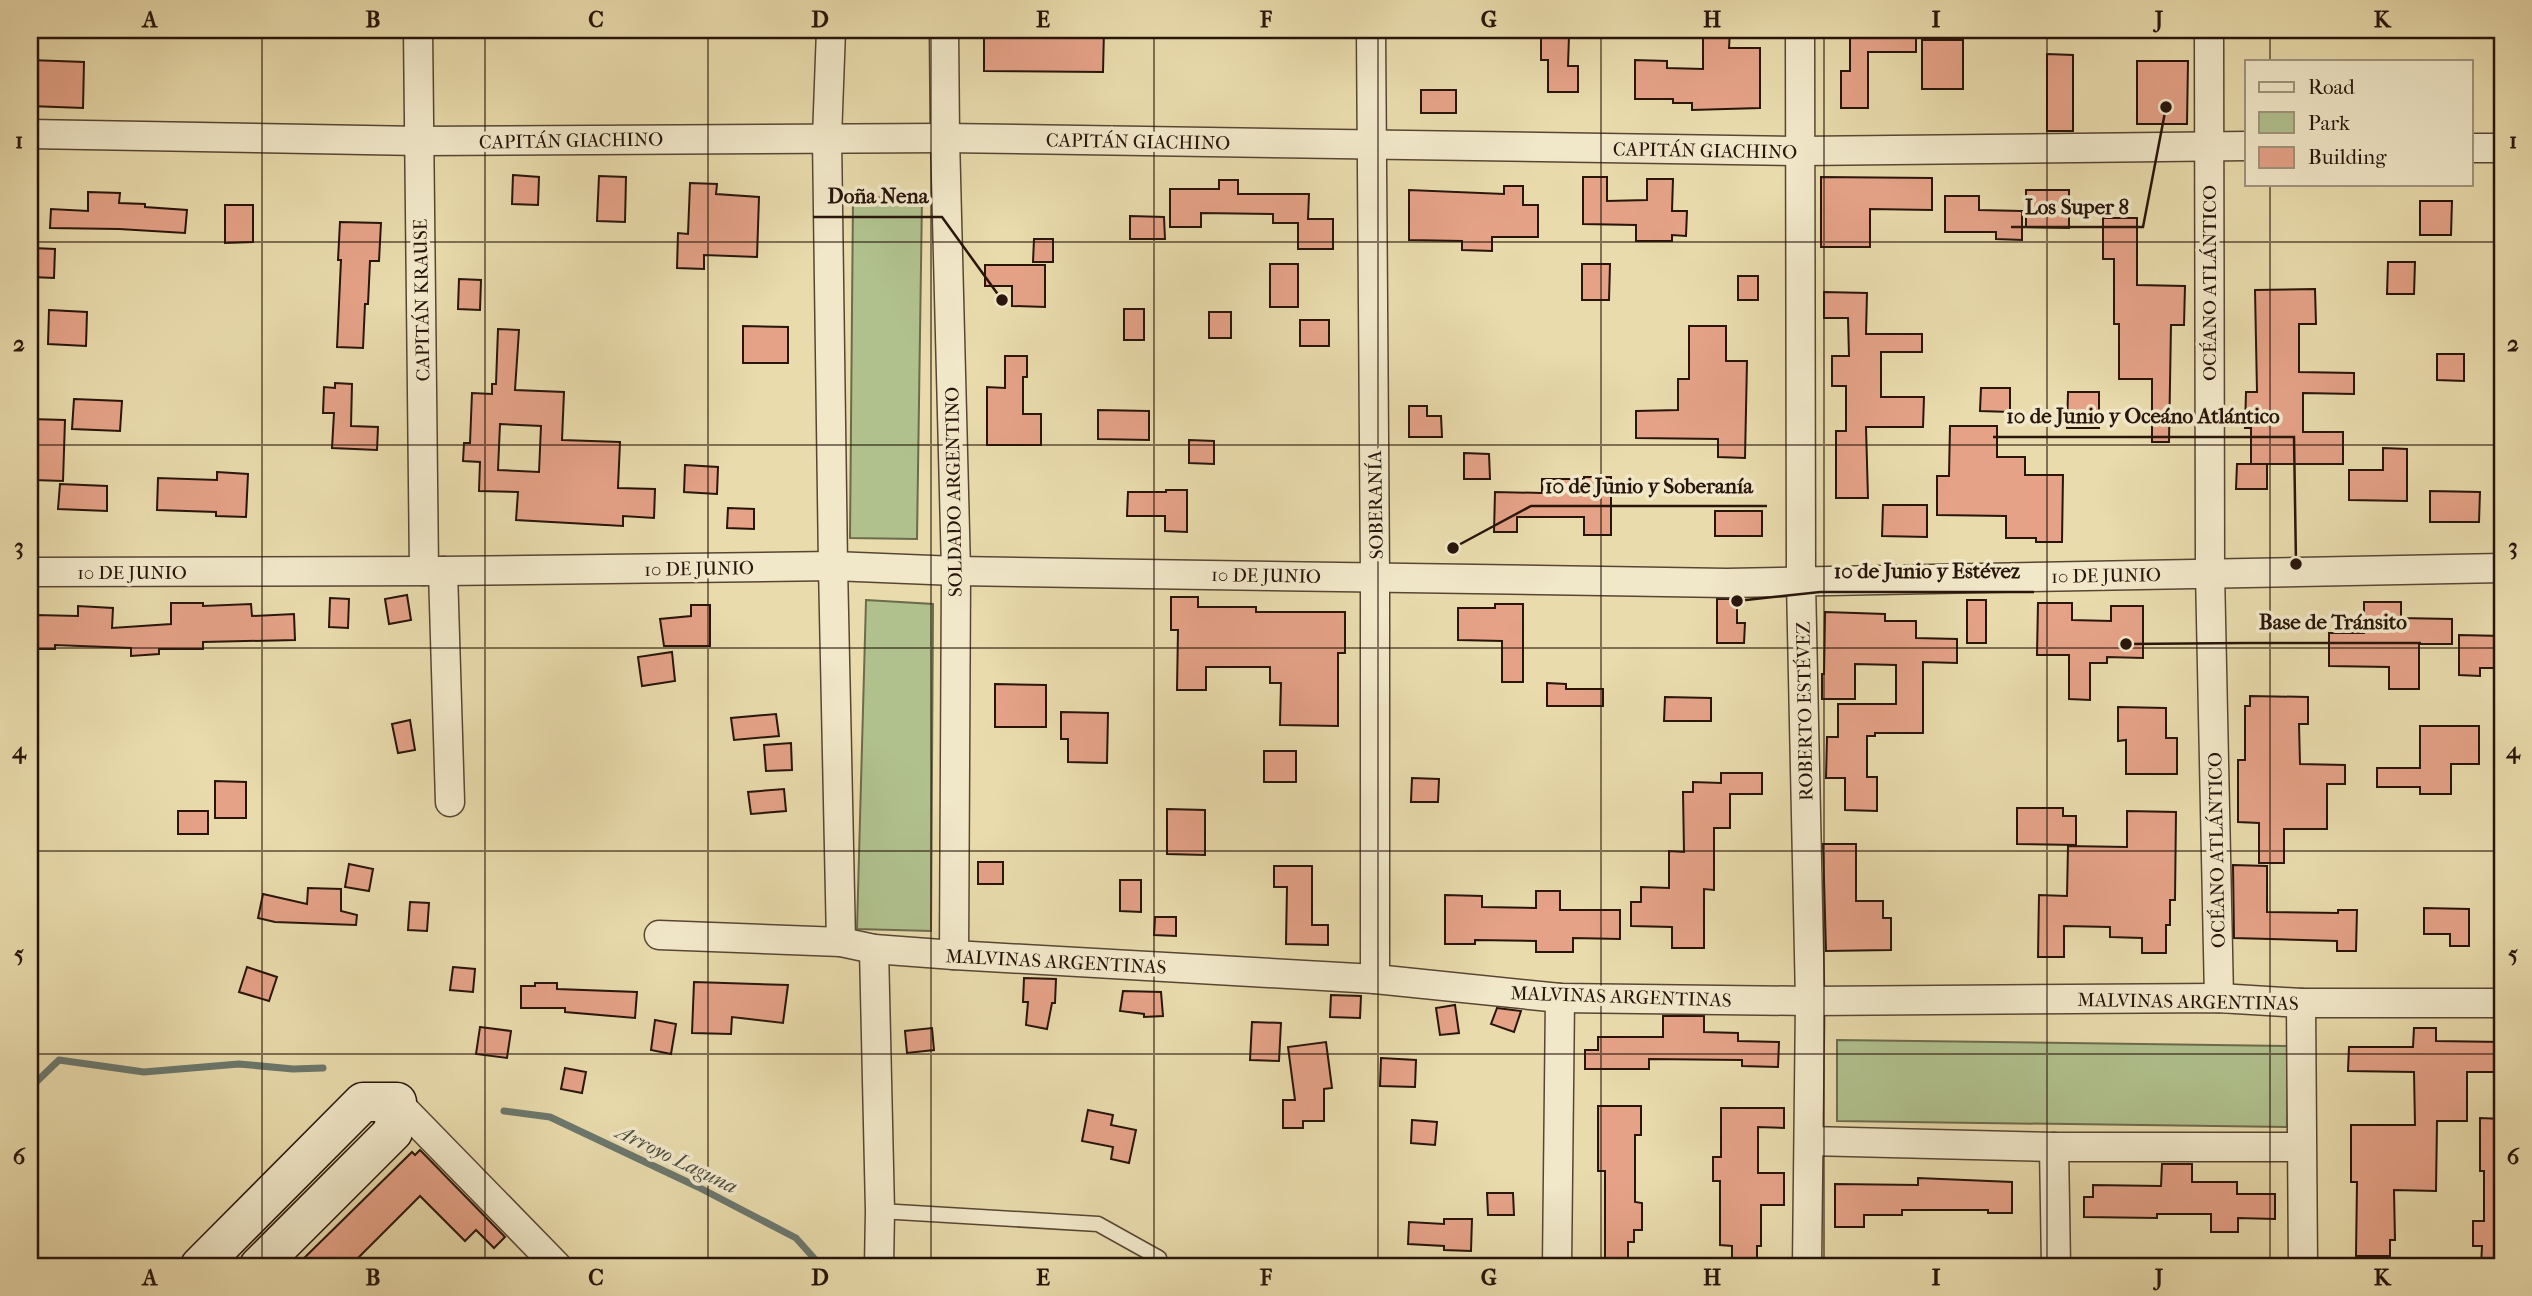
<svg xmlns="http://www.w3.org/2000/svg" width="2532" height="1296" font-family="'IM FELL French Canon',serif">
  <rect width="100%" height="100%" fill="#e9dbac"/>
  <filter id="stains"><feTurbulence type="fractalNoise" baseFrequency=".00286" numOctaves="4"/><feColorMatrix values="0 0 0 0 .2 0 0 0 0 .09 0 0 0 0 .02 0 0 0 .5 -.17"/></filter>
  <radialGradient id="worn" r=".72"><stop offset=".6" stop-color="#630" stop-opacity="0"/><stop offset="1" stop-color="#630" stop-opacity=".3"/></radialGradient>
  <g fill="#b0c18e" stroke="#6c6b4c" stroke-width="2">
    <path d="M853 197 922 198 917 539 850 538Z"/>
    <path d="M866 600 933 604 931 931 857 929Z"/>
    <path d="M1837 1040 2288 1046 2287 1127 1837 1121Z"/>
  </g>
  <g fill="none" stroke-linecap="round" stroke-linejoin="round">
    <g stroke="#6b786e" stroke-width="7">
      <path d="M30 1088 59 1060 144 1072 239 1064 293 1069 323 1068"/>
      <path d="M504 1111 550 1117 698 1187 796 1238 821 1266"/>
    </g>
  </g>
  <g fill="#e5a287" stroke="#28150b" stroke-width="2" fill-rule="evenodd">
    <path d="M984 30H1104L1103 72 984 71Z"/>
    <path d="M1703 30H1730L1729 48H1760V108L1692 110V103H1673V99H1635V60L1667 61V68L1703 69Z"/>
    <path d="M1850 30H1916V52H1868V108H1841V71H1850Z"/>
    <path d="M1541 36H1569L1568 66H1578V92H1548V60H1541Z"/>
    <rect x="1922" y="40" width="41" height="49"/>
    <path d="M2047 54 2073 55V131H2047Z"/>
    <path d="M30 60 84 62 83 108 30 106Z"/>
    <path d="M2137 61H2188L2187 124H2137Z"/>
    <rect x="1421" y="90" width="35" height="23"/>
    <path d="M513 175 539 177 538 205 512 204Z"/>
    <path d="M599 176 626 177 625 222 597 221Z"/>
    <path d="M1583 177H1607V201L1647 200V179H1673L1672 211H1687L1686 236 1672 235V241H1636V225L1583 224Z"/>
    <path d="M1821 177 1932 178V210L1870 209V247H1821Z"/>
    <path d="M1219 180H1238V194H1309L1308 219H1333V249H1298V223H1273V214L1201 213V227H1170V189H1219Z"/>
    <path d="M690 183 717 184 716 194 759 197 757 257 704 255V269L677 268 678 233 688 234Z"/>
    <path d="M1504 186H1523V205H1538V237H1492V251L1462 250V241L1409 240V190L1504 194Z"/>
    <path d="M2026 190H2069V228L2026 227Z"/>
    <path d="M88 192 120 193 119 203 145 204V207L187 210 185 233 119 229 50 228 51 209 88 211Z"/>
    <path d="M1945 196H1979V210L2022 211V240L1996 239V232H1945Z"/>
    <path d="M2420 201H2452L2451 235H2420Z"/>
    <path d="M225 205H253V242L225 243Z"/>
    <path d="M1130 216 1164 217 1165 239H1130Z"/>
    <path d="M2103 218H2137V285L2185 286 2184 325H2171L2169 442H2152V379H2119V324H2114V259H2103Z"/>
    <path d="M340 222 381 223 379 261H370L368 304H365L363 348 337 347 341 260H338Z"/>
    <path d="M1034 239H1053V262H1033Z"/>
    <path d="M33 248 55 249 54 278 32 277Z"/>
    <path d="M2388 262H2415L2414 294H2387Z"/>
    <rect x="1270" y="264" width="28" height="43"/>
    <path d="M1582 264H1610L1609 300H1582Z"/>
    <path d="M985 265H1045V307L1012 306V286H985Z"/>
    <rect x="1738" y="276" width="20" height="24"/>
    <path d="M459 279 481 280 480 310 458 309Z"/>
    <path d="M2315 289 2316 324H2299V372L2354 373V394L2303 393V432H2343V464H2251V428H2245L2246 392H2257L2255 290Z"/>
    <path d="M1824 292 1867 293 1866 334H1922V352H1881V397H1924L1923 427H1866L1868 498H1836V431H1846V386H1832V356H1849L1848 318H1824Z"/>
    <rect x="1124" y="309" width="20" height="31"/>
    <path d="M49 310 87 312 86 346 48 344Z"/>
    <rect x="1209" y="312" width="22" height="26"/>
    <rect x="1300" y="320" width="29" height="26"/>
    <path d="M743 326 788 327V363H743Z"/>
    <path d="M1689 326H1726V361H1747L1745 458 1718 457V439L1636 438V411L1678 410V379H1689Z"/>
    <path d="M498 329 519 330 515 390 564 392 562 440 620 442 618 488 655 489 654 518 623 516V526L516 520 518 492 479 491 480 462 463 461 464 443H470L472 393 492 394V384H496ZM500 424 541 426 539 472 498 470Z"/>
    <path d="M2437 354H2464V381L2437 380Z"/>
    <path d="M1005 356H1027V377H1023V414H1041V445H987V387L1005 388Z"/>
    <path d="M335 383 352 384 351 426 378 427 377 450 332 448 334 413H323L324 387 335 388Z"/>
    <path d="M1981 388H2010V412L1980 411Z"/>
    <path d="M2068 392H2099V428H2067Z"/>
    <path d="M74 399 122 401 120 431 72 429Z"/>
    <path d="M1409 406H1427V416H1441L1442 437H1409Z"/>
    <path d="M1098 410 1149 411V440L1098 439Z"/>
    <path d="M30 419 65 420 63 481 34 480 35 439H30Z"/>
    <path d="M1950 426H1997V457H2025V475H2063L2062 542H2036V538H2006V516L1937 515V476H1949Z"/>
    <path d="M1189 440 1214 441V464L1189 463Z"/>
    <path d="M2383 448 2407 449V501L2349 500V470H2383Z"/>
    <path d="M1464 453 1489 454 1490 479H1464Z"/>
    <path d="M2237 464H2267V489H2236Z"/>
    <path d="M685 465 718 467 717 494 684 492Z"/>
    <path d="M217 472 248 474 246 517 216 516V512L157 510 158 478 217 480Z"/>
    <path d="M1584 477H1611V535H1584V517H1517V532H1494L1495 492 1542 493V479H1584Z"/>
    <path d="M60 484 107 486V511L58 509Z"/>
    <path d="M1166 490H1187V532L1165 531V516H1127L1128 492H1166Z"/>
    <path d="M2430 491 2480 492 2479 522H2430Z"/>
    <path d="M1883 505H1927V537L1882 536Z"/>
    <path d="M728 508 754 509V529L727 528Z"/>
    <rect x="1715" y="511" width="47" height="25"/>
    <path d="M407 595 411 620 389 624 385 599Z"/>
    <path d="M1171 597H1198V607H1256V612H1345V653H1338V726L1280 725 1281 683H1270V667H1206V690H1177L1178 630H1171Z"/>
    <path d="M330 598 349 599 348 628 329 627Z"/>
    <path d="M1717 599H1737V623H1745L1744 643H1717Z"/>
    <rect x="1967" y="600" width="19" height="43"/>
    <path d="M2364 602H2401V618L2452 619V644H2419V689H2389V667L2329 666V633H2364Z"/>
    <path d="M171 603H203V606L251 604 252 616 294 614 295 640 203 642V649H159V654L131 656V648L55 645V649H35L36 615 78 616V606L113 608 112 628 171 624Z"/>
    <path d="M2038 603H2072V620L2111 621V606H2143V658L2107 657V663H2090V700L2069 699V655H2037Z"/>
    <path d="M1495 604H1523V682H1502V641L1458 640V608H1495Z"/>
    <path d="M691 605H710V646H664L660 619 691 616Z"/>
    <path d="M1825 612 1885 614V621H1916V638L1957 639V663L1923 662V733H1875V736H1867V777H1877V811L1845 810V778H1826L1827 737H1838V704H1896V665L1855 664V699H1822V674H1824Z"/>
    <path d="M2459 635 2502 636V668H2480V676L2459 675Z"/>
    <path d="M672 652 675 681 642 686 638 657Z"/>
    <path d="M1547 683 1566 684V689H1603V706H1547Z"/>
    <path d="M995 684 1046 685V727H995Z"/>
    <path d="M2250 696 2308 697V724H2299L2300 764 2345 765V784H2327V829H2284V863H2259V823L2238 822V760H2245V706H2250Z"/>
    <path d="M1665 697 1711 698V721H1664Z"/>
    <path d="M2118 707 2166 708V738H2177V774H2126V740L2118 741Z"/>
    <path d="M1061 712 1108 713 1107 763 1068 762V739H1061Z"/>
    <path d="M776 714 779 736 734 740 731 718Z"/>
    <path d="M410 720 415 750 398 753 392 724Z"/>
    <path d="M2420 726H2479V764H2451V794H2420V787H2377V768H2420Z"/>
    <path d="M791 743 792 770 766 771 764 745Z"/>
    <rect x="1264" y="751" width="32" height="31"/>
    <path d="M1721 773H1762V794H1730V828H1714V890L1704 889V948H1672V927L1631 926V902H1641V887L1669 888V851L1684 852 1683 792H1693V782L1721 783Z"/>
    <path d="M1412 778 1439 779 1438 802H1411Z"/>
    <path d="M215 781 246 782V818H215Z"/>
    <path d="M784 789 786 811 751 814 748 792Z"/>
    <path d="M2017 808H2063V816H2076V845L2017 844Z"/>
    <path d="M1167 809 1205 810V855L1167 854Z"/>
    <rect x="178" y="811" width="30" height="23"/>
    <path d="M2127 811 2176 812 2175 900H2170V925H2166V953H2142V938L2110 937V927L2064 926V957H2038L2039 895 2067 896 2068 846 2127 847Z"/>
    <path d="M1823 844H1856V901H1883V918H1891V950L1826 951Z"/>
    <rect x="978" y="862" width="25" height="22"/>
    <path d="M349 864 373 869 369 891 345 887Z"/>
    <path d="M2233 865 2267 866V912L2338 913V910H2357L2356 951H2337V941L2234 938Z"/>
    <path d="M1274 866H1312V925H1328V945L1286 944 1287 887H1274Z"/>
    <path d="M1120 880H1141V912L1120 911Z"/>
    <path d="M308 888 341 889V911L357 915 356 925 275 922 258 918 263 894 307 904Z"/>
    <path d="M1536 891H1560V910H1620V939L1573 938V952H1536V941L1475 940V944H1445V895L1482 896V907L1536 908Z"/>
    <path d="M410 902 429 903 427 931 408 930Z"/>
    <path d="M2424 908 2469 909V946H2450V934H2424Z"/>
    <path d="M1155 917H1176V936L1154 935Z"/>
    <path d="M247 967 277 977 269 1001 239 992Z"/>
    <path d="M453 967 475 969 473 992 450 990Z"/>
    <path d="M1024 978 1056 979 1055 1003H1052L1047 1029 1026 1025 1028 1002H1023Z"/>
    <path d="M694 982 788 985 783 1023 732 1017 731 1034 692 1033Z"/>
    <path d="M535 983H557V989L637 992 635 1018 565 1012V1008H521V986H535Z"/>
    <path d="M1123 991 1161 992 1163 1016 1144 1017V1014L1120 1011Z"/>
    <path d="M1331 995 1361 996 1360 1018 1330 1017Z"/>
    <path d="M1455 1005 1459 1033 1440 1035 1436 1008Z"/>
    <path d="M1497 1008 1521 1011 1514 1032 1491 1024Z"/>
    <path d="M1663 1016H1704V1032L1738 1033V1041L1779 1042 1778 1067 1742 1066V1060L1649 1059V1069H1585V1050H1598V1037H1663Z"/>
    <path d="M655 1020 676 1024 671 1054 651 1050Z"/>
    <path d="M1252 1022 1281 1023 1279 1061 1250 1060Z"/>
    <path d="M480 1027 511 1031 507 1058 476 1054Z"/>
    <path d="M932 1028 934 1050 907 1053 905 1031Z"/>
    <path d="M2414 1028H2436V1041L2502 1042V1072H2467V1121H2437L2436 1191 2394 1190 2395 1240H2390V1256H2356L2357 1182H2351V1125H2415L2414 1072 2348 1071 2349 1047H2413Z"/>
    <path d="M1326 1042 1332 1088 1324 1089V1121H1303V1128H1283V1100H1295L1288 1047Z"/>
    <path d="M1381 1058 1416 1060 1415 1087 1380 1086Z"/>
    <path d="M565 1068 586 1072 582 1093 561 1089Z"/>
    <path d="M1598 1106H1641V1135H1635V1202L1642 1203V1230H1634V1242H1628V1266H1605V1171H1598Z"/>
    <path d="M1721 1108H1784V1128L1758 1127V1173H1784V1205H1761V1246H1757V1266H1732V1246L1720 1245V1181H1713V1157H1721Z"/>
    <path d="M1088 1110 1113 1115 1111 1125 1136 1130 1129 1163 1111 1159 1113 1147 1082 1141Z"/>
    <path d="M2480 1118 2502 1119V1266H2481L2482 1246H2473V1221H2484V1171H2480Z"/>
    <path d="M1412 1120 1437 1122 1435 1145 1411 1143Z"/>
    <path d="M420 1150 505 1237 494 1248 476 1230 465 1241 420 1196 350 1266H296L412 1152 415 1155Z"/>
    <path d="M2162 1164H2192V1182H2237V1194H2275V1219L2238 1218V1232H2211V1214H2157V1218L2084 1217V1197H2093V1185L2161 1186Z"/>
    <path d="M1918 1178 2012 1182V1213H1988V1210H1902V1215H1864V1227H1835V1184L1918 1185Z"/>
    <path d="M1487 1193H1513L1514 1215H1488Z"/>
    <path d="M1444 1219H1472L1471 1251 1444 1250V1246L1408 1244 1409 1222 1444 1224Z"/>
  </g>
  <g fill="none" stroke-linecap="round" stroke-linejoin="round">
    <defs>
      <path id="lane" d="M880 1211 1098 1224 1159 1258"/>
      <g id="street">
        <path d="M418 30 424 571"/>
        <path d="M831 30 827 138 833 566 841 942"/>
        <path d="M944 30 945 138 956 571 954 955"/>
        <path d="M1371 30 1375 577V979"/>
        <path d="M1800 30 1801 583 1810 1001 1807 1266"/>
        <path d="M2209 30 2210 572 2219 998"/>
        <path d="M30 134 420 141 945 138 1800 151 2247 146"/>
        <path d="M2471 148H2502"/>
        <path d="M443 571 450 802"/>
        <path d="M30 572 443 571 833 566 956 571 1727 583 2502 568"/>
        <path d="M659 935 841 942 874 949 954 955 1375 979 1560 998 1810 1001 2219 998 2301 1003H2502"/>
        <path d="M874 949 880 1211 879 1266"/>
        <path d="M2301 1003 2303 1266"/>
        <path d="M397 1102 557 1266"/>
        <path d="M1809 1141 2054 1147H2301"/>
        <path d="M2054 1147 2056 1266"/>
        <path d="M1557 1266 1560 998"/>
      </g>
      <path id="secondary" d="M200 1266 363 1102H397L393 1132 259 1266"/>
    </defs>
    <use href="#lane" stroke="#584633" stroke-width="17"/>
    <use href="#street" stroke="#584633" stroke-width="31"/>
    <use href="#secondary" stroke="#28150b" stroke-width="41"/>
    <use href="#lane" stroke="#f1e8c9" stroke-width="14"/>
    <use href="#street" stroke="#f1e8c9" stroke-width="28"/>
    <use href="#secondary" stroke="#f1e8c9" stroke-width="38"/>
  </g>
  <path fill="none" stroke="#28150b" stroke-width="2" stroke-opacity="0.55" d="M262 30V1266M485 30V1266M708 30V1266M931 30V1266M1154 30V1266M1378 30V1266M1601 30V1266M1824 30V1266M2047 30V1266M2270 30V61M2270 184V1266M30 242H2502M30 445H2502M30 648H2502M30 851H2502M30 1054H2502"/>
  <g text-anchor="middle" stroke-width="7" stroke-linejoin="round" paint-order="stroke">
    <g font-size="19" fill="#28150b" stroke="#f1e8c9">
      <text transform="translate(571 140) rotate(-1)" y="7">CAPITÁN GIACHINO</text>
      <text transform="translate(1138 141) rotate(1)" y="7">CAPITÁN GIACHINO</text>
      <text transform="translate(1705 150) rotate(1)" y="7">CAPITÁN GIACHINO</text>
      <text transform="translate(2209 283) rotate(-90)" y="7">OCÉANO ATLÁNTICO</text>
      <text transform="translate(421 300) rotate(-91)" y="7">CAPITÁN KRAUSE</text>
      <text transform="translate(953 492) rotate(-91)" y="7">SOLDADO ARGENTINO</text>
      <text transform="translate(1375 505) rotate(-91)" y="7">SOBERANÍA</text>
      <text transform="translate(699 568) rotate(-1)" y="7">10 DE JUNIO</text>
      <text x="132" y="579">10 DE JUNIO</text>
      <text transform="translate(1266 575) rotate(1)" y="7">10 DE JUNIO</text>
      <text transform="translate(2106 575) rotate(-1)" y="7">10 DE JUNIO</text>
      <text transform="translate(1804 711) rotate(-91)" y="7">ROBERTO ESTÉVEZ</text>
      <text transform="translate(2216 850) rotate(-91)" y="7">OCÉANO ATLÁNTICO</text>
      <text transform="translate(1056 961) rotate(3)" y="7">MALVINAS ARGENTINAS</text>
      <text transform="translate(1621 996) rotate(2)" y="7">MALVINAS ARGENTINAS</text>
      <text transform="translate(2188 1001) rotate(1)" y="7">MALVINAS ARGENTINAS</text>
    </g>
    <g font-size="21" font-style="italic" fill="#4f4f45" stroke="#f1e8c9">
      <text transform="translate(677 1159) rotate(26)" y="7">Arroyo Laguna</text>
    </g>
  </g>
  <path fill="none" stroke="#28150b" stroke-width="2.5" d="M1002 300L942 217H813M2166 107L2143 227H2011M2296 564L2294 437H1993M1453 548L1531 506H1767M1737 601L1820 592H2034M2126 644L2245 643H2421"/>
  <g fill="#28150b" stroke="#f1e8c9" stroke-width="2.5">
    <circle cx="1002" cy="300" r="7"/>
    <circle cx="2166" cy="107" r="7"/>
    <circle cx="2296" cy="564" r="7"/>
    <circle cx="1453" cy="548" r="7"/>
    <circle cx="1737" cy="601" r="7"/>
    <circle cx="2126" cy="644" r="7"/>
  </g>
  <g font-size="21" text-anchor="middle" font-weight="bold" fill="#28150b" stroke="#f1e8c9" stroke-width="7" stroke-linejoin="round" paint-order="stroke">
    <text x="878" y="203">Doña Nena</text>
    <text x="2077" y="214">Los Super 8</text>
    <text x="2143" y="423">10 de Junio y Oceáno Atlántico</text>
    <text x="1649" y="493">10 de Junio y Soberanía</text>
    <text x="1927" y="578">10 de Junio y Estévez</text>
    <text x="2333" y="629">Base de Tránsito</text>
  </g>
  <rect width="2532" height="1296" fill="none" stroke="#e9dbac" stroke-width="77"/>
  <rect x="2245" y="60" width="228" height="126" fill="#f1e8c9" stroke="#a1947d" stroke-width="2"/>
  <rect x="2259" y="82" width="35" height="10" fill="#f1e8c9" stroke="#a1947d" stroke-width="2"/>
  <text x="2308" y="94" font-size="21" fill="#28150b">Road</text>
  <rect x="2259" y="112" width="35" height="21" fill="#b0c18e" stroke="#a1947d" stroke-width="2"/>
  <text x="2308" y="130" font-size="21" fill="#28150b">Park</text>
  <rect x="2259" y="147" width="35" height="21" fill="#e5a287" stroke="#a1947d" stroke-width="2"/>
  <text x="2308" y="164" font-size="21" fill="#28150b">Building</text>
  <rect x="38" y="38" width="2456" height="1220" fill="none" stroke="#28150b" stroke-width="2.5"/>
  <g font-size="23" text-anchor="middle" font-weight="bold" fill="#28150b">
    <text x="150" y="27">A</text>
    <text x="373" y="27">B</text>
    <text x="596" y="27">C</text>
    <text x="820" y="27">D</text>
    <text x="1043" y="27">E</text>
    <text x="1266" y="27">F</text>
    <text x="1489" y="27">G</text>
    <text x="1712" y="27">H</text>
    <text x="1936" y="27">I</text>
    <text x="2159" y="27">J</text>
    <text x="2382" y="27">K</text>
    <text x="19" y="148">1</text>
    <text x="2513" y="148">1</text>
    <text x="19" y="351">2</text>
    <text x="2513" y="351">2</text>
    <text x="19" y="554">3</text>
    <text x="2513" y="554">3</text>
    <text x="19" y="758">4</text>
    <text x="2513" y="758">4</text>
    <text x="19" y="961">5</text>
    <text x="2513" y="961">5</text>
    <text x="19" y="1164">6</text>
    <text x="2513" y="1164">6</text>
    <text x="150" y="1285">A</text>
    <text x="373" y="1285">B</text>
    <text x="596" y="1285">C</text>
    <text x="820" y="1285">D</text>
    <text x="1043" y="1285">E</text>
    <text x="1266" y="1285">F</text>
    <text x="1489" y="1285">G</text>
    <text x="1712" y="1285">H</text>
    <text x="1936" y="1285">I</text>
    <text x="2159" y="1285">J</text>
    <text x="2382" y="1285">K</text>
  </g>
  <rect width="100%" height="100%" filter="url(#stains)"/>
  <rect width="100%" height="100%" fill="url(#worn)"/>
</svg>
